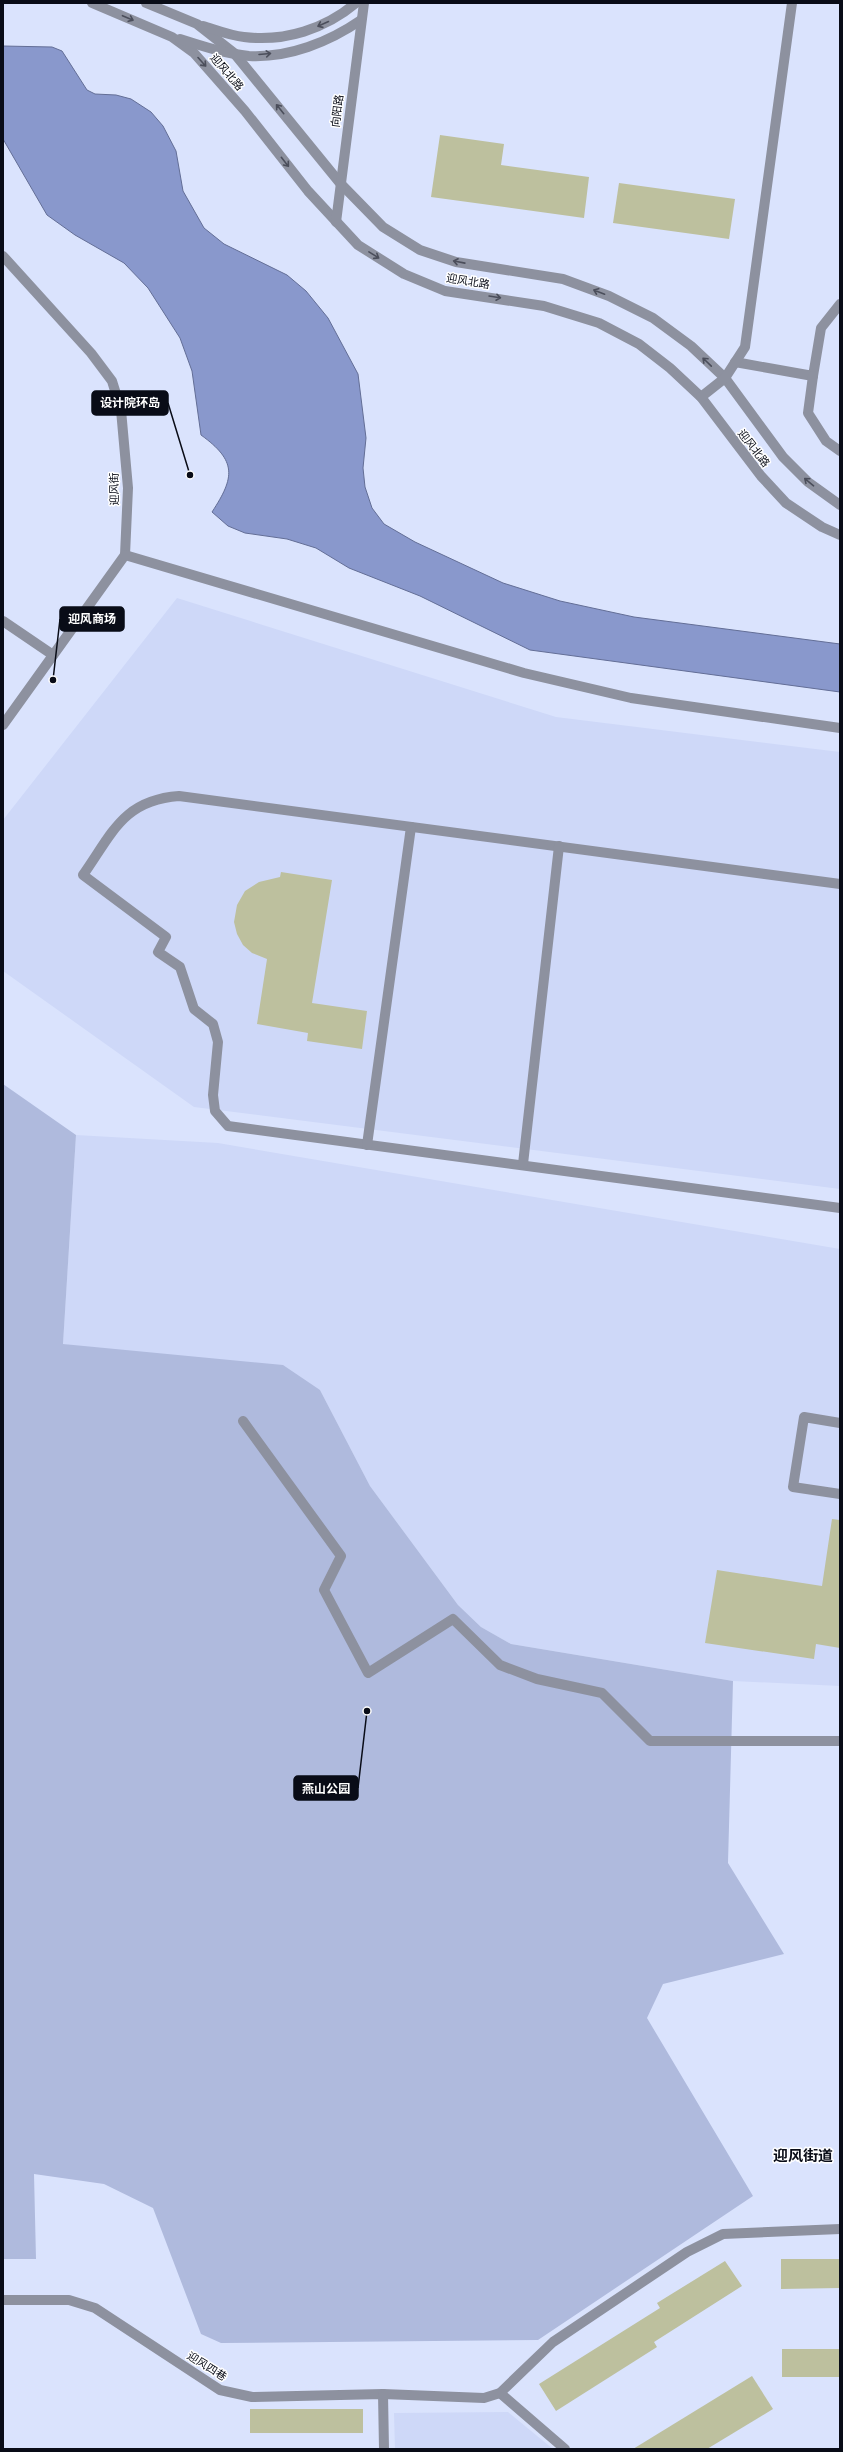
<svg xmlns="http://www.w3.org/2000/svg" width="843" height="2452" font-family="Barlow,'Noto Sans SC',sans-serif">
  <rect width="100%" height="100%" fill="#dae3fd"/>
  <g fill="#ced8f8">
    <path d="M177 598 556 717 840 752V1189L194 1107 3 971V820Z"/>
    <path d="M76 1135 218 1143 840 1249V1686L733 1681 511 1644 481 1627 458 1605 370 1486 320 1390 63 1344Z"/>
    <path d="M508 2412 553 2449H395L394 2413Z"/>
  </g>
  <path fill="#afbadd" d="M3 1084 76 1135 63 1344 283 1365 320 1390 370 1486 458 1605 481 1627 511 1644 733 1681 728 1863 784 1954 663 1984 647 2018 753 2196 538 2340 221 2343 201 2334 153 2208 104 2184 34 2174 36 2259H3Z"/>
  <path fill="#8998cc" stroke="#636e96" d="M3 46 52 47 62 51 87 90 95 94 116 95 131 99 151 112 163 126 176 151 183 191 204 228 224 244 287 275 306 291 328 318 358 374 366 438 363 468 365 487 372 508 384 524 415 542 503 583 560 601 634 617 840 644V692L530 650 420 596 349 568 316 548 287 539 245 533 228 526 212 512C235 477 237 461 201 435L192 371 180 338 148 288 124 263 75 235 47 215 3 139Z"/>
  <g fill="#bdc09e">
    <path d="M440 135 504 144 501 165 589 177 584 218 431 197Z"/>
    <path d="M619 183 735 199 729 239 613 223Z"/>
    <path d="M281 872 332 880 312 1003 367 1011 362 1049 307 1041 308 1033 257 1024 267 959 252 953 243 945 237 934 234 922 237 905 245 891 259 882 280 877Z"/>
    <path d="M832 1519 840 1520V1648L816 1644 814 1659 705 1643 717 1570 822 1586Z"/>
    <path d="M781 2259H840V2288L781 2289Z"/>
    <path d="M725 2261 742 2286 654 2342 657 2347 556 2411 539 2384 660 2308 657 2303Z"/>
    <rect x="782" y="2349" width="58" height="28"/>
    <path d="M752 2376 773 2409 707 2449H633Z"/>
    <rect x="250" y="2409" width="113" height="24"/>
  </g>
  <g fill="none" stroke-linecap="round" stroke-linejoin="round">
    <g stroke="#8d919f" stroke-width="10">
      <path d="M92 3 172 37 194 53 245 111 308 191 358 245 404 274 445 291 544 306 599 323 639 344 670 368 701 397 761 476 786 503 822 527 840 535"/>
      <path d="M146 3 197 24 234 53 340 183 383 227 420 250 456 262 563 279 609 296 653 318 691 346 725 378 783 457 808 482 840 505"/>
      <path d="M203 26C216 30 231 36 244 37 285 42 325 29 356 3"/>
      <path d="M180 39C202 46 226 54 249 56 289 58 329 42 361 20"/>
      <path d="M336 222 364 3"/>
      <path d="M3 256 91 353 112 381 121 410 128 488 125 555 3 725"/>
      <path d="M735 362 813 376 821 328 840 304"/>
      <path d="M813 376 808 413 826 441 840 451"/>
      <path d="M701 397 725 378 745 347 792 3"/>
      <path d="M125 555 524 673 631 698 840 728"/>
      <path d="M3 621 53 655"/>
      <path d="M840 884 179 796C123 800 112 834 83 875L166 937 158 952 180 967 194 1009 213 1024 218 1042 213 1095 215 1111 228 1126 840 1208"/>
      <path d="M367 1145 411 827"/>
      <path d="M523 1164 559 846"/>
      <path d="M243 1421 341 1556 324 1590 368 1673 453 1619 500 1665 537 1679 602 1693 650 1741H840"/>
      <path d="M840 1423 804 1417 793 1487 840 1494"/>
      <path d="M3 2300H69L95 2308 220 2390 252 2397 383 2394 384 2449"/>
      <path d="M500 2393 565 2449"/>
      <path d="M383 2394 484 2398 500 2393 553 2342 687 2252 723 2234 840 2229"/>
    </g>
  </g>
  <defs><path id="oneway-shaft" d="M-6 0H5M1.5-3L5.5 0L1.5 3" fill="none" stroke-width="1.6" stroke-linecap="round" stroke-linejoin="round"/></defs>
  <g stroke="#4b4e5b">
    <use href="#oneway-shaft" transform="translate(128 18) rotate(23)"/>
    <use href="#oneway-shaft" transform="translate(323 24) rotate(156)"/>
    <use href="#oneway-shaft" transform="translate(265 54) rotate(-5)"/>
    <use href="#oneway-shaft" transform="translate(202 62) rotate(48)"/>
    <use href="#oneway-shaft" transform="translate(280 109) rotate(-129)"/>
    <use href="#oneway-shaft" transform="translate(285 162) rotate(52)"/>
    <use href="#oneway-shaft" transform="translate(374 255) rotate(32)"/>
    <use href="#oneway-shaft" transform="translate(459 262) rotate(-169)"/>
    <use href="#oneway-shaft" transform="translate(599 292) rotate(-159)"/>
    <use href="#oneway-shaft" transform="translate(495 297) rotate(9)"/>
    <use href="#oneway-shaft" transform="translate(707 362) rotate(-136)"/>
    <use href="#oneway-shaft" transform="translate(809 482) rotate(-140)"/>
  </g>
  <g text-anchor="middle" stroke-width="3" stroke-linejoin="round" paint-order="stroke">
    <g font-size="11" fill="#090c17" stroke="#fff">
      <text transform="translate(227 72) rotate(49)" y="4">迎风北路</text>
      <text transform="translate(337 111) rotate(-83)" y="4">向阳路</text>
      <text transform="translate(468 281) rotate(9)" y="4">迎风北路</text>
      <text transform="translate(754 448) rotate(52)" y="4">迎风北路</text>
      <text transform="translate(114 489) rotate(-91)" y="4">迎风街</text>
      <text transform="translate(207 2366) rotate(32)" y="4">迎风四巷</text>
    </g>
    <g font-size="15" font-weight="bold" fill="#090c17" stroke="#fff">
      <text x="803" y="2161">迎风街道</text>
    </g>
  </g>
  <path fill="none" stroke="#090c17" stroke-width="1.5" d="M190 475L168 403M53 680L60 619M367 1711L358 1788"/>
  <g fill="#090c17" stroke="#fff" stroke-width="1.5">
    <circle cx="190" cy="475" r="4"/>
    <circle cx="53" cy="680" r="4"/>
    <circle cx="367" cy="1711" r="4"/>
  </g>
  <g fill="#090c17" stroke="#090c17" stroke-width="1.5">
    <rect x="92" y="391" width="76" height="24" rx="4"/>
    <rect x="60" y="607" width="64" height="24" rx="4"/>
    <rect x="294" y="1776" width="64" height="24" rx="4"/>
  </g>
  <g font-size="12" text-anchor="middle" font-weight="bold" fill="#fff">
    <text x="130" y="407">设计院环岛</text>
    <text x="92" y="623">迎风商场</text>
    <text x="326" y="1793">燕山公园</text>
  </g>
  <rect width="843" height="2452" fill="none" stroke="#090c17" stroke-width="8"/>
</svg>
